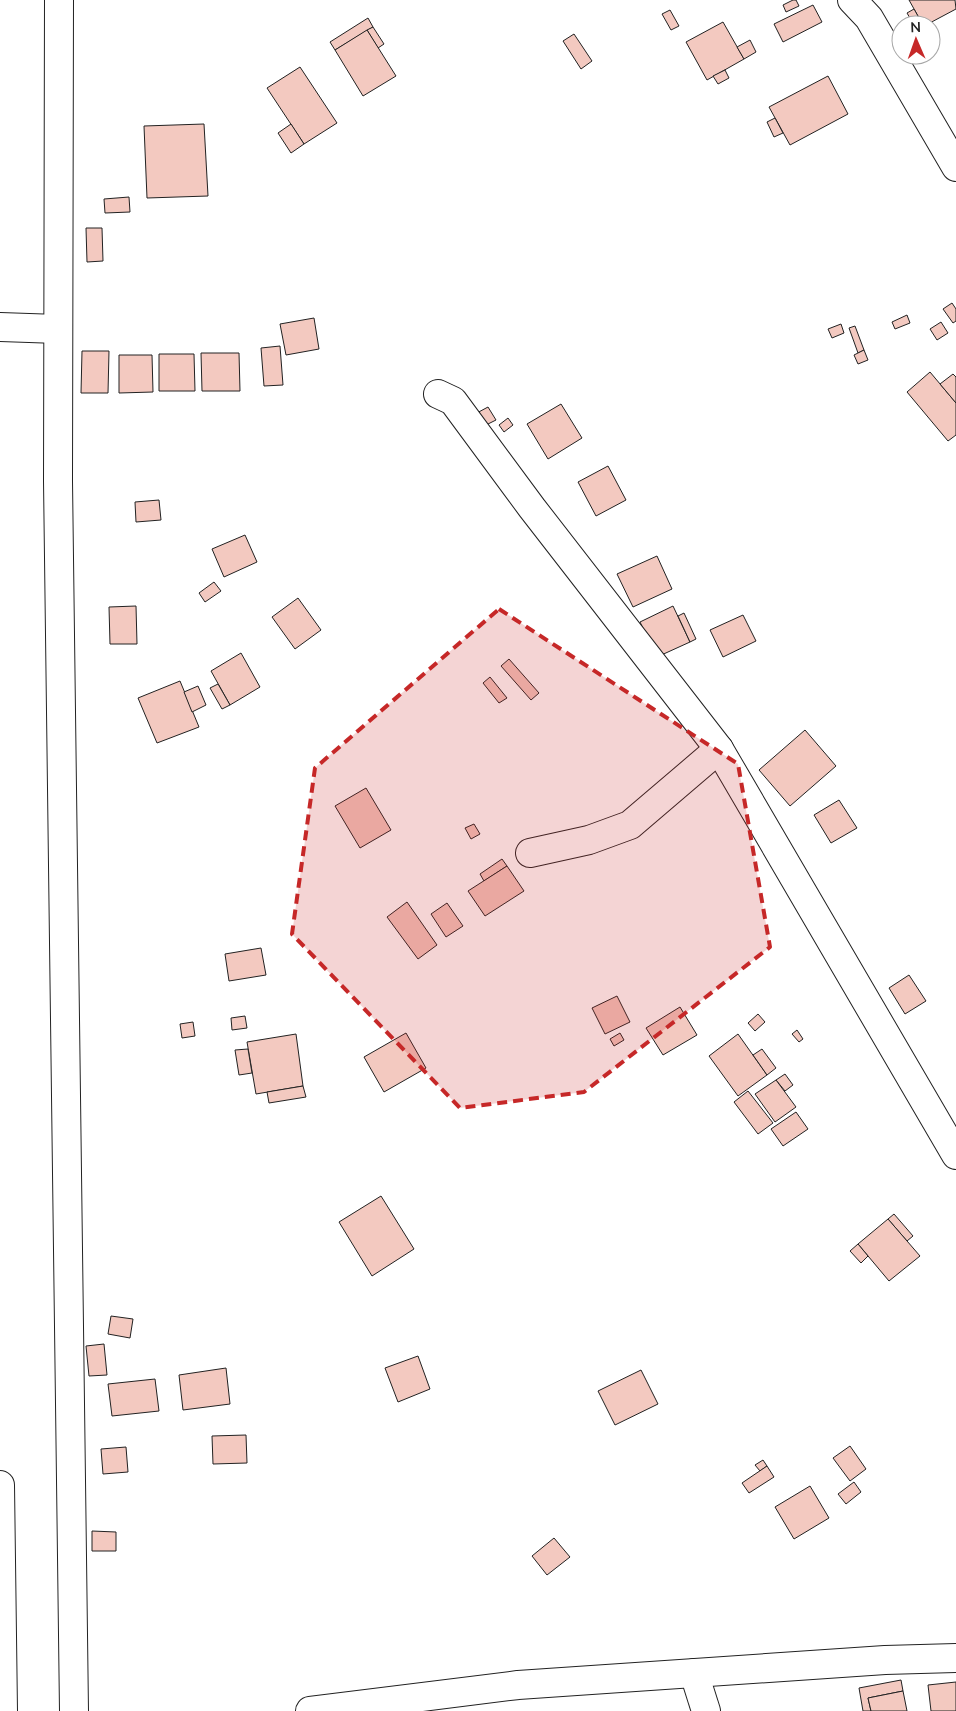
<svg xmlns="http://www.w3.org/2000/svg" width="956" height="1711" font-family="Mulish,sans-serif">
  <rect width="100%" height="100%" fill="#fff"/>
  <g fill="#f3c9c0" stroke="#222">
    <path d="M793 0H796L799 6 786 12 783 5Z"/>
    <path d="M909 0H955L956 9 926 25H923Z"/>
    <path d="M813 5 822 22 783 42 774 24Z"/>
    <path d="M914 9 923 25H914L907 13Z"/>
    <path d="M670 10 679 26 671 30 662 14Z"/>
    <path d="M368 18 373 27 335 50 330 42Z"/>
    <path d="M723 22 744 59 707 80 686 42Z"/>
    <path d="M373 27 384 44 378 48 367 30Z"/>
    <path d="M367 30 396 76 363 96 335 50Z"/>
    <path d="M574 34 592 61 581 69 563 41Z"/>
    <path d="M750 40 756 52 744 59 737 47Z"/>
    <path d="M300 67 337 123 304 144 267 88Z"/>
    <path d="M725 70 729 78 718 84 713 76Z"/>
    <path d="M828 76 848 114 790 145 769 107Z"/>
    <path d="M775 118 783 133 774 137 767 122Z"/>
    <path d="M204 124 208 196 147 198 144 126Z"/>
    <path d="M291 124 304 144 291 153 278 133Z"/>
    <path d="M129 197 130 212 105 213 104 199Z"/>
    <path d="M86 228H102L103 261 87 262Z"/>
    <path d="M952 303 956 309V321L953 323 943 309Z"/>
    <path d="M907 315 910 323 895 329 892 322Z"/>
    <path d="M314 318 319 349 286 355 280 324Z"/>
    <path d="M941 322 948 333 937 340 930 329Z"/>
    <path d="M841 324 844 333 832 338 828 329Z"/>
    <path d="M855 326 864 350 858 353 849 328Z"/>
    <path d="M280 346 283 385 264 386 261 348Z"/>
    <path d="M864 350 868 360 858 364 854 355Z"/>
    <path d="M82 351H109L108 393H81Z"/>
    <path d="M201 353H239L240 391H202Z"/>
    <path d="M159 354H194L195 391H159Z"/>
    <path d="M119 355H152L153 392 119 393Z"/>
    <path d="M930 372 956 403V435L948 441 907 392Z"/>
    <path d="M953 374 956 377V403L940 384Z"/>
    <path d="M561 404 582 438 548 459 527 424Z"/>
    <path d="M488 407 496 420 482 427 475 414Z"/>
    <path d="M508 418 513 425 504 432 499 425Z"/>
    <path d="M608 466 626 500 596 516 578 482Z"/>
    <path d="M159 500 161 520 136 522 135 502Z"/>
    <path d="M245 535 257 562 224 577 212 549Z"/>
    <path d="M657 556 672 589 633 607 617 574Z"/>
    <path d="M214 582 221 591 205 602 199 593Z"/>
    <path d="M298 598 321 630 295 649 272 617Z"/>
    <path d="M136 606 137 644H110L109 607Z"/>
    <path d="M673 606 690 642 657 657 640 622Z"/>
    <path d="M684 613 696 639 690 642 678 616Z"/>
    <path d="M743 615 756 641 723 657 710 630Z"/>
    <path d="M241 653 260 687 230 705 211 671Z"/>
    <path d="M509 659 539 693 531 700 501 666Z"/>
    <path d="M490 677 507 698 499 703 483 683Z"/>
    <path d="M180 681 199 727 157 743 138 698Z"/>
    <path d="M218 684 230 705 222 709 210 688Z"/>
    <path d="M198 686 206 705 192 712 184 692Z"/>
    <path d="M805 730 836 766 790 806 759 770Z"/>
    <path d="M366 788 391 830 360 848 335 806Z"/>
    <path d="M839 800 857 828 831 843 814 815Z"/>
    <path d="M474 824 480 834 471 839 465 828Z"/>
    <path d="M502 859 507 866 484 881 480 874Z"/>
    <path d="M507 866 524 891 485 916 468 891Z"/>
    <path d="M407 902 437 945 418 959 387 917Z"/>
    <path d="M447 903 463 926 446 937 431 914Z"/>
    <path d="M261 948 266 975 229 981 225 954Z"/>
    <path d="M909 975 926 1001 905 1014 889 988Z"/>
    <path d="M617 996 630 1022 605 1034 592 1008Z"/>
    <path d="M680 1007 697 1035 663 1055 646 1028Z"/>
    <path d="M758 1014 765 1022 755 1031 748 1023Z"/>
    <path d="M245 1016 247 1028 232 1030 231 1018Z"/>
    <path d="M193 1022 195 1036 182 1038 180 1024Z"/>
    <path d="M797 1030 803 1039 799 1042 792 1034Z"/>
    <path d="M406 1033 426 1068 384 1092 364 1057Z"/>
    <path d="M620 1033 624 1040 614 1046 610 1039Z"/>
    <path d="M296 1034 303 1086 256 1094 247 1042Z"/>
    <path d="M738 1034 767 1075 738 1096 709 1056Z"/>
    <path d="M248 1049 252 1073 239 1075 235 1050Z"/>
    <path d="M762 1049 776 1068 767 1075 753 1055Z"/>
    <path d="M785 1074 793 1085 785 1091 776 1080Z"/>
    <path d="M776 1080 796 1107 775 1122 755 1094Z"/>
    <path d="M303 1086 306 1097 269 1103 267 1092Z"/>
    <path d="M748 1091 773 1123 758 1134 734 1102Z"/>
    <path d="M796 1112 808 1129 783 1146 771 1129Z"/>
    <path d="M381 1196 414 1249 372 1276 339 1222Z"/>
    <path d="M894 1214 913 1236 907 1241 888 1219Z"/>
    <path d="M888 1219 920 1256 889 1281 858 1244Z"/>
    <path d="M858 1244 868 1256 861 1263 850 1251Z"/>
    <path d="M111 1316 133 1319 130 1338 108 1334Z"/>
    <path d="M104 1344 107 1375 89 1376 86 1346Z"/>
    <path d="M418 1356 430 1389 398 1402 385 1368Z"/>
    <path d="M226 1368 230 1404 183 1410 179 1375Z"/>
    <path d="M641 1370 658 1404 615 1425 598 1391Z"/>
    <path d="M155 1379 159 1411 112 1416 108 1384Z"/>
    <path d="M246 1435 247 1463 213 1464 212 1436Z"/>
    <path d="M850 1446 866 1469 850 1481 833 1458Z"/>
    <path d="M126 1447 128 1472 103 1474 101 1449Z"/>
    <path d="M763 1460 767 1466 760 1471 755 1465Z"/>
    <path d="M767 1466 774 1477 749 1493 742 1483Z"/>
    <path d="M854 1482 861 1492 846 1504 838 1494Z"/>
    <path d="M810 1486 829 1518 794 1539 775 1507Z"/>
    <path d="M92 1531 116 1532V1551H92Z"/>
    <path d="M554 1538 570 1557 547 1575 532 1556Z"/>
    <path d="M901 1680 903 1691 868 1698 871 1711H863L859 1688Z"/>
    <path d="M956 1682V1711H931L928 1685Z"/>
    <path d="M903 1691 907 1711H871L868 1698Z"/>
  </g>
  <g fill="none" stroke-linecap="round" stroke-linejoin="round">
    <defs>
      <g id="minor">
        <path d="M59 0 58 481 74 1711"/>
        <path d="M852 0 869 18 956 167"/>
        <path d="M0 327 58 329"/>
        <path d="M438 394 453 401 532 508 719 749 956 1155"/>
        <path d="M530 853 589 840 630 825 719 749"/>
        <path d="M0 1485 3 1711"/>
        <path d="M694 1673 706 1711"/>
        <path d="M310 1711 518 1685 885 1660 956 1658"/>
      </g>
    </defs>
    <use href="#minor" stroke="#222" stroke-width="30"/>
    <use href="#minor" stroke="#fff" stroke-width="28"/>
  </g>
  <path fill="#c62828" fill-opacity="0.2" stroke="#c62828" stroke-width="4" stroke-dasharray="10 6" stroke-linejoin="round" d="M499 609 738 764 770 947 584 1092 460 1108 292 934 315 768Z"/>
  <g transform="translate(916 40) rotate(358)"><circle r="24" fill="#ffffff" stroke="#a7a7a7"/>
  <path d="M0-4L9 19L0 12L-9 19Z" fill="#c62828"/>
  <text y="-8" font-size="14" font-weight="bold" text-anchor="middle" fill="#222222">N</text>
  </g>
</svg>
